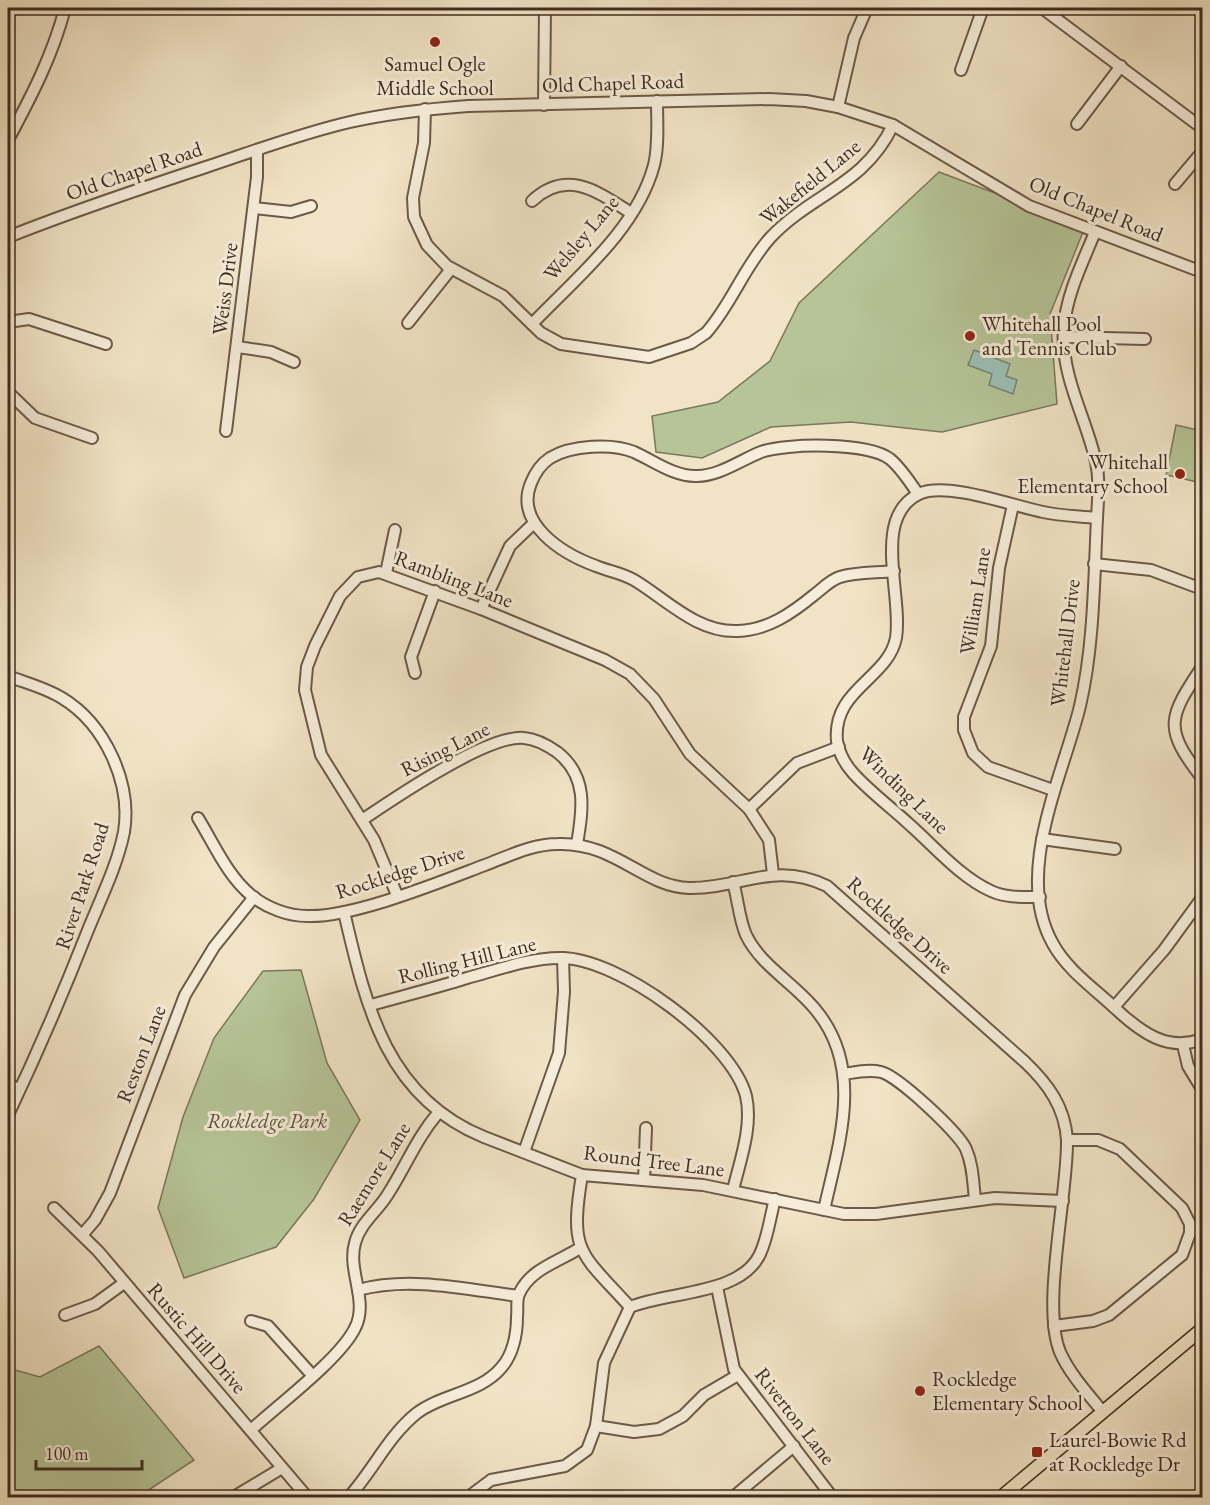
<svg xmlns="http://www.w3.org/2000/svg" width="1210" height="1505" font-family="'EB Garamond',serif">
  <rect width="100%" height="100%" fill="#f1e4c6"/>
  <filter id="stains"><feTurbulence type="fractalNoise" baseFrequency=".00333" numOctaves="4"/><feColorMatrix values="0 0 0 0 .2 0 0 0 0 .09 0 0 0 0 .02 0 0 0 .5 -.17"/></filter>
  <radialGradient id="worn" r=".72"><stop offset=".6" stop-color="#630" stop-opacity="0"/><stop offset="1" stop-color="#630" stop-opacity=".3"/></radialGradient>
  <g fill="#b6c598" stroke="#7a785c" stroke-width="1.5">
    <path d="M939 172 1085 227 1050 314 1057 404 942 432 851 422 771 427 702 458 656 452 652 416 718 402 770 361 799 303Z"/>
    <path d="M1176 425 1202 431V483L1166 475Z"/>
    <path d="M301 970 327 1063 360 1120 314 1199 276 1247 184 1278 158 1208 183 1117 214 1038 263 971Z"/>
    <path d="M99 1346 194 1460 138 1497H8V1368L40 1377Z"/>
  </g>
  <path fill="#9bbfb5" stroke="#768479" stroke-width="1.5" d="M974 350 1010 364 1006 376 1017 380 1013 394 989 385 992 374 968 365Z"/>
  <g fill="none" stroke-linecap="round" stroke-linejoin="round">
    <defs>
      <g id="minor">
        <path d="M1042 8 1202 128"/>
        <path d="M1201 8 1202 9"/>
        <path d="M961 70 983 8"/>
        <path d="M544 105 545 8"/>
        <path d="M838 107 854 38 867 8"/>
        <path d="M425 109 424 143 413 198 414 217 427 245 447 266 503 296 541 333 561 344 649 357 691 343 706 333C731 305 744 267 770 238 812 193 864 186 893 125"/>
        <path d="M1077 124 1121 66"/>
        <path d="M8 140C31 97 53 55 65 8"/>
        <path d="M1175 184 1202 152"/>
        <path d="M532 201C567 168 598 192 631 213"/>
        <path d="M254 208 291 212 311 206"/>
        <path d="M1095 232C1083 262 1066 295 1064 328 1060 375 1086 417 1096 462 1100 481 1098 499 1097 518 1094 579 1094 646 1080 706 1063 776 1013 874 1053 944 1068 971 1095 989 1117 1010 1142 1033 1168 1052 1202 1039"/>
        <path d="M8 237C73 211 139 189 206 167 254 151 302 133 350 122 389 113 429 109 468 106L769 99 806 101 838 107 893 125 1029 206 1202 272"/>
        <path d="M8 322 29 319 106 344"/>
        <path d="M408 323 451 269"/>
        <path d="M532 324C576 278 637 229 654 165 659 145 657 122 657 101"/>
        <path d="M1064 337 1145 339"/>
        <path d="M238 347 271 352 294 362"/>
        <path d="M8 392 35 418 92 438"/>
        <path d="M226 431 257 177V150"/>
        <path d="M1013 505 999 568 991 646 964 717V730L973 753 988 767 1053 790"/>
        <path d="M1094 564 1151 570 1202 589"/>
        <path d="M894 571C877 573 856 572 840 577 830 580 822 589 814 595 792 613 768 630 738 631 697 633 666 599 634 580 622 573 608 571 596 566 563 554 514 524 531 483 535 473 541 464 550 458 571 445 612 443 634 452 654 461 675 477 697 476 719 476 741 460 761 452 786 443 868 442 890 459 901 468 910 482 918 494"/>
        <path d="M386 573 395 530"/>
        <path d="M481 609 510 546 534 523"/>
        <path d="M1202 667C1168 718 1163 728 1202 778"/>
        <path d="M415 673 411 657 435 591"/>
        <path d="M8 676C26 683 46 688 62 698 105 724 132 783 124 832 117 867 99 902 86 935 62 996 36 1056 8 1115"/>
        <path d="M749 809 797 763 839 747"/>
        <path d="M198 818C214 844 228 877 252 896 267 908 288 916 307 916 352 918 440 882 485 865 509 856 532 844 558 844 615 842 644 887 689 888 741 889 774 860 827 886L1025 1062C1048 1084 1065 1107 1067 1140 1068 1194 1041 1306 1060 1352 1069 1373 1088 1394 1103 1412"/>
        <path d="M362 820C393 799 488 734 524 738 536 739 547 745 557 752 588 776 583 809 577 844"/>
        <path d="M1042 839 1115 849"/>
        <path d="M733 882C738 899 739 919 746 935 761 966 794 983 815 1009 865 1068 839 1143 824 1210"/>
        <path d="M397 895 374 840 321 755 305 690 307 667 315 646 340 596 358 577 379 572 481 609 605 660 630 674 654 699 690 754 749 809 769 840 773 874"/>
        <path d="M1040 897C1023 897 1006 898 991 891 960 877 935 847 910 825 892 808 870 792 853 773 845 764 839 753 837 741 832 689 888 679 896 638 903 595 871 517 919 494 946 481 1013 506 1043 512 1061 516 1079 516 1097 518"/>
        <path d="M344 912C366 1006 386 1097 484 1137L582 1175 703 1185 844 1214H876L995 1198 1063 1201"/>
        <path d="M371 1005C403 996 435 988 467 978 497 970 529 958 560 958 618 957 732 1041 746 1096 753 1126 740 1161 733 1190"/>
        <path d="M1114 1007 1164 950 1202 898"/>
        <path d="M1183 1045 1188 1066 1202 1089"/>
        <path d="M844 1074C856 1072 869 1069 881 1072 898 1076 959 1133 966 1149 973 1165 973 1182 975 1199"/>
        <path d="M8 1084 18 1089"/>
        <path d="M524 1152 559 1053 564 992 563 958"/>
        <path d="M582 1175C569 1253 580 1252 630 1307"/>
        <path d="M644 1180 646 1128"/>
        <path d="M54 1208 98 1251 308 1498"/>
        <path d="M83 1234 95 1220 110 1193 185 995 214 947 254 897"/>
        <path d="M717 1287 734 1369 833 1498"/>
        <path d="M358 1290C410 1276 465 1289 518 1296"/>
        <path d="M65 1315 95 1304 124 1283"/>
        <path d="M251 1321 268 1326 312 1375"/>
        <path d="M1054 1326 1093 1321 1109 1315 1182 1255 1190 1233V1224L1182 1208 1120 1149 1098 1140H1067"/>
        <path d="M596 1426 634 1432 659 1429 683 1416 704 1395 738 1375"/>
        <path d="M251 1430C278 1405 340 1359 355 1328 369 1301 347 1271 355 1243 360 1223 378 1211 388 1194 406 1166 416 1139 438 1113"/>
        <path d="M232 1498 282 1468"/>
        <path d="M348 1498C373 1471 388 1436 417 1413 442 1394 480 1393 501 1368 513 1355 517 1334 517 1317 518 1310 516 1300 519 1294 530 1269 558 1262 580 1248"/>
        <path d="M467 1498 491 1480 565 1466 587 1450 596 1426 604 1363 630 1307C670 1291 741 1295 760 1254 768 1237 770 1217 775 1199"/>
        <path d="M732 1498 794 1446"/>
      </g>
      <path id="major" d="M1000 1498 1202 1329"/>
    </defs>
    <use href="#minor" stroke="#6c5a49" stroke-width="14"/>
    <use href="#major" stroke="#3f2c1f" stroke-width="15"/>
    <use href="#minor" stroke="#f6edda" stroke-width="10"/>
    <use href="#major" stroke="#f1e4c6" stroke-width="12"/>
  </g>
  <g fill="#8f2418" stroke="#f6edda" stroke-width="2">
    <circle cx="435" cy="42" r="6"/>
    <circle cx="970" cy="336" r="6"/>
    <circle cx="1180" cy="474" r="6"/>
    <circle cx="920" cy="1391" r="6"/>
    <rect x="1031" y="1446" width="12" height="12" rx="3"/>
  </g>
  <g text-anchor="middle" stroke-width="6" stroke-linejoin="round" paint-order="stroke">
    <g font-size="21" fill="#3f2c1f" stroke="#f6edda" text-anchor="start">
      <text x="435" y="71" text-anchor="middle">Samuel Ogle<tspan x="435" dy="24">Middle School</tspan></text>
      <text x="982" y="331">Whitehall Pool<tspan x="982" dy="24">and Tennis Club</tspan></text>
      <text x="1168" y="469" text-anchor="end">Whitehall<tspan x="1168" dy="24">Elementary School</tspan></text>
      <text x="932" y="1386">Rockledge<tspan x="932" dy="24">Elementary School</tspan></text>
      <text x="1049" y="1447">Laurel-Bowie Rd<tspan x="1049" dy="24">at Rockledge Dr</tspan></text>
    </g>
    <g font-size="21" fill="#3f2c1f" stroke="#f6edda">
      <text transform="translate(613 83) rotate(-2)" y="7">Old Chapel Road</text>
      <text transform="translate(134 171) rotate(-19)" y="7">Old Chapel Road</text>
      <text transform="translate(810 182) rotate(-39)" y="7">Wakefield Lane</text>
      <text transform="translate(1096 209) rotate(22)" y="7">Old Chapel Road</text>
      <text transform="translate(581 238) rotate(-50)" y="7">Welsley Lane</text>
      <text transform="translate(225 289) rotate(-83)" y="7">Weiss Drive</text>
      <text transform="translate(454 579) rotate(21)" y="7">Rambling Lane</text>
      <text transform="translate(975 601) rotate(-81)" y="7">William Lane</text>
      <text transform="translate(1065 643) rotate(-83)" y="7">Whitehall Drive</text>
      <text transform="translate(445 749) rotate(-27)" y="7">Rising Lane</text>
      <text transform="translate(904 790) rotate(44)" y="7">Winding Lane</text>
      <text transform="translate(400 872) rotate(-18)" y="7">Rockledge Drive</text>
      <text transform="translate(82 886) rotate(-72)" y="7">River Park Road</text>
      <text transform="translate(900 925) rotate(42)" y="7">Rockledge Drive</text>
      <text transform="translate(467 960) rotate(-14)" y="7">Rolling Hill Lane</text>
      <text transform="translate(141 1054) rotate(-69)" y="7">Reston Lane</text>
      <text transform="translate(654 1161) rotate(7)" y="7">Round Tree Lane</text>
      <text transform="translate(374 1174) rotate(-58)" y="7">Raemore Lane</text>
      <text transform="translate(197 1338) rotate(49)" y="7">Rustic Hill Drive</text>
      <text transform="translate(795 1416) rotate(52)" y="7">Riverton Lane</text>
    </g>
    <g font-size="21" font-style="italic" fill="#5d523d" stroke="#f6edda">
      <text x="267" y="1128">Rockledge Park</text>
    </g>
  </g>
  <rect width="1210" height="1505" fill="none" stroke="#f1e4c6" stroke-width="30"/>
  <rect x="9" y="9" width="1192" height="1487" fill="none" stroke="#3f2c1f" stroke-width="3"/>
  <rect x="15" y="15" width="1180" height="1475" fill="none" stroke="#3f2c1f" stroke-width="1.5"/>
  <path d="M36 1460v9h106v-9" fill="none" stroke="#3f2c1f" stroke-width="3"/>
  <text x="45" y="1460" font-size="18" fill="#3f2c1f" stroke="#f6edda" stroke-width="4.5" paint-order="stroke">100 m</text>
  <rect width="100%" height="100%" filter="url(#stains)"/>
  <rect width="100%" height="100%" fill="url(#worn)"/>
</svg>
